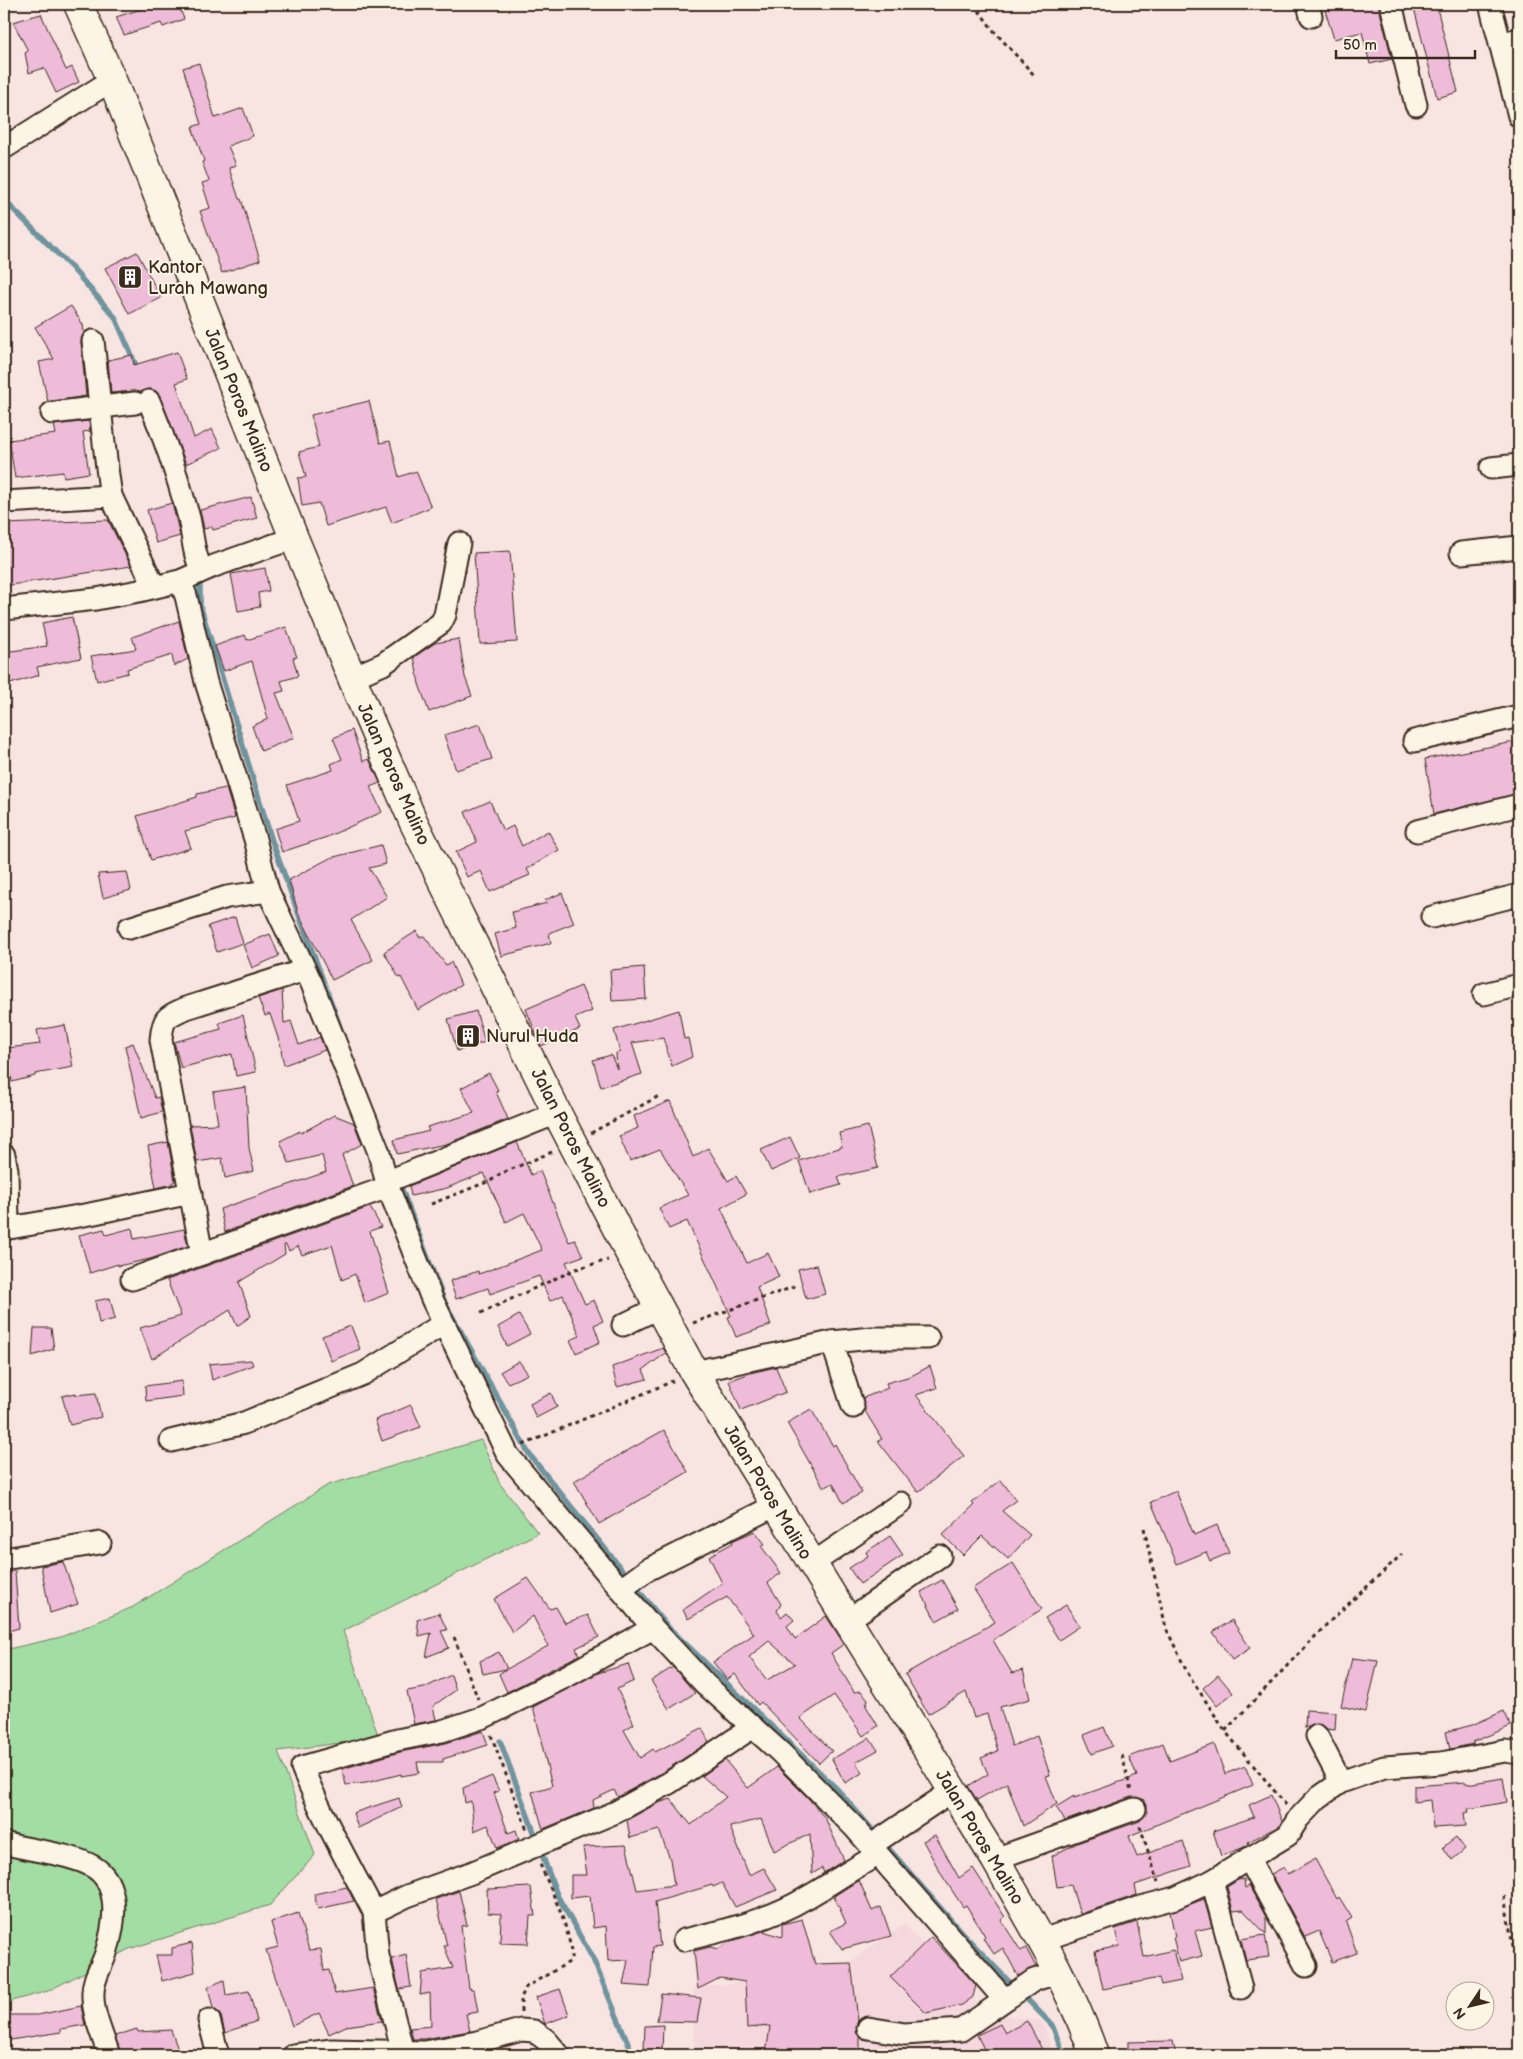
<svg xmlns="http://www.w3.org/2000/svg" width="1523" height="2059" font-family="'Balsamiq Sans',sans-serif">
  <rect width="100%" height="100%" fill="#f8e4e1"/>
  <filter id="ink" filterUnits="userSpaceOnUse"><feTurbulence type="fractalNoise" baseFrequency=".02" numOctaves="2"/><feDisplacementMap in="SourceGraphic" scale="10" xChannelSelector="R" yChannelSelector="G"/><feConvolveMatrix kernelMatrix="1 2 1 2 8 2 1 2 1" color-interpolation-filters="sRGB"/></filter>
  <g filter="url(#ink)">
    <path fill="#f5d8de" d="M904 1924 981 2007 1007 2015 1042 2021 1054 2055H695L693 1987 831 1975Z"/>
    <path fill="#a2dda3" stroke="#6e8460" d="M481 1440 500 1484 538 1533 343 1631 379 1738 278 1751 315 1855 270 1905 129 1949 48 1991 4 2003V1650L61 1637 133 1607 328 1485Z"/>
    <g fill="none" stroke-linecap="round" stroke-linejoin="round">
      <g stroke="#6f949e" stroke-width="5.5">
        <path d="M4 200 71 267 115 317 138 370"/>
        <path d="M200 578V605L272 841 343 1035"/>
        <path d="M399 1182 445 1303 529 1454 668 1627 837 1789 878 1836"/>
        <path d="M500 1741 537 1840"/>
        <path d="M884 1843 963 1934 1015 1988"/>
        <path d="M540 1849 557 1895 593 1959 633 2055"/>
        <path d="M1022 1994 1052 2025 1064 2055"/>
      </g>
    </g>
    <g fill="#eebbd8" stroke="#3b2a1e" fill-rule="evenodd">
      <path d="M157 4H178L184 19 163 27 161 23 124 35 116 17Z"/>
      <path d="M1323 4H1378L1392 59 1370 64 1362 32 1334 39Z"/>
      <path d="M1413 4H1436L1458 92 1437 98Z"/>
      <path d="M41 14 66 70 72 67 79 82 56 93 44 68 29 73 25 53 28 51 13 22Z"/>
      <path d="M199 63 215 118 243 108 253 136 228 146 236 165 229 168 239 199H241L260 260 222 273 200 211 210 208 202 183 209 181 202 162 204 161 192 127 201 124 183 68Z"/>
      <path d="M137 252 161 298 129 314 105 268Z"/>
      <path d="M71 306 83 325 84 333 81 342 86 396 48 402 39 362 54 359 35 327Z"/>
      <path d="M177 352 187 379 176 383 194 438 212 429 221 448 186 464 160 396 156 391 150 389 141 392 134 391 111 393 108 360 132 355 134 365Z"/>
      <path d="M369 401 380 443 390 441 399 477 416 471 431 507 392 523 386 507 326 526 319 503 302 506 298 478 306 477 299 452 319 447 311 415Z"/>
      <path d="M89 421 90 431 83 432 89 473 64 477 63 472 15 478 9 440 56 434 54 425Z"/>
      <path d="M251 497 257 518 213 530 212 527 204 529 200 510Z"/>
      <path d="M172 503 180 536 156 543 147 510Z"/>
      <path d="M108 520 131 566 4 586V524Z"/>
      <path d="M510 551 517 642 480 644 474 553Z"/>
      <path d="M265 568 269 591 258 593 260 607 238 611 231 574Z"/>
      <path d="M72 617 81 658 37 667 39 675 4 686V652L47 646 42 623Z"/>
      <path d="M179 621 188 659 174 666 172 655 127 669 128 673 97 681 91 656 136 649 132 637Z"/>
      <path d="M286 627 297 657 293 658 298 676 281 681 284 691 276 693 294 738 261 751 252 726 268 719 252 661 224 671 215 646 245 635 247 640Z"/>
      <path d="M459 639 465 677 472 696 429 712 419 684 414 657 435 643Z"/>
      <path d="M480 724 492 759 456 770 444 735Z"/>
      <path d="M352 730 363 761 369 759 380 783 370 787 382 812 327 837 282 852 275 829 299 821 287 785 333 770 331 764 342 759 333 738Z"/>
      <path d="M1519 741V793L1434 814 1425 759Z"/>
      <path d="M226 788 235 818 185 831 191 848 151 860 137 816 197 797V794Z"/>
      <path d="M490 801 503 831 513 826 522 846 548 831 559 850 527 869 530 875 490 892 481 871 467 877 456 852 477 842 465 812Z"/>
      <path d="M381 845 386 864 369 868 387 897 351 920 373 960 332 980 298 912 289 880 330 858Z"/>
      <path d="M127 872 131 890 103 898 98 874Z"/>
      <path d="M562 893 574 923 549 933 551 943 501 956 495 934 516 928 512 912 547 903 545 900Z"/>
      <path d="M235 917 243 943 217 952 208 926Z"/>
      <path d="M417 931 419 937 424 936 446 965 451 962 461 985 418 1010 401 977 399 978 384 952Z"/>
      <path d="M270 934 279 956 252 968 243 945Z"/>
      <path d="M644 967 646 999 612 1001 610 970Z"/>
      <path d="M581 986 592 1011 575 1018 580 1029 541 1046 526 1009Z"/>
      <path d="M282 990 284 1023 291 1021 299 1045 320 1037 325 1050 284 1065 281 1051 282 1050 270 1014 265 1016 258 998Z"/>
      <path d="M679 1010 684 1039 688 1038 692 1057 672 1066 663 1038 632 1043 642 1074 601 1087 593 1060 611 1055 617 1069 616 1053 620 1052 614 1030Z"/>
      <path d="M476 1011 485 1042 457 1051 448 1019Z"/>
      <path d="M243 1015 256 1072 236 1076 232 1054 181 1068 174 1042 221 1029 219 1023Z"/>
      <path d="M65 1025 73 1067 35 1074V1076L12 1082 7 1048 40 1044 37 1030Z"/>
      <path d="M133 1043 155 1098 159 1097 162 1112 141 1118 125 1046Z"/>
      <path d="M489 1073 498 1090 496 1092 508 1119 446 1144 397 1154 394 1140 429 1131 427 1127 474 1113 461 1088Z"/>
      <path d="M246 1087 249 1148 254 1171 225 1178 222 1158 197 1162 190 1125 218 1124 213 1092Z"/>
      <path d="M670 1101 693 1157 708 1148 728 1181 736 1176 746 1194 721 1208 747 1263 768 1253 779 1277 757 1287 771 1325 736 1337 728 1317 731 1316 687 1221 669 1229 659 1208 688 1195 660 1149 630 1161 619 1136 638 1128 634 1116Z"/>
      <path d="M334 1115 354 1123 362 1144 342 1155 353 1186 225 1232 220 1209 326 1172 322 1155 289 1163 280 1141 300 1131 301 1133Z"/>
      <path d="M868 1126 878 1168 838 1177 841 1185 810 1194 799 1161 842 1147 839 1133Z"/>
      <path d="M790 1137 800 1158 771 1171 761 1150Z"/>
      <path d="M168 1142 175 1181 170 1185 156 1188 148 1146Z"/>
      <path d="M517 1142 531 1175 540 1171 569 1242 575 1240 583 1256 566 1262 585 1304 594 1300 603 1321 594 1325 600 1342 576 1353 570 1340 580 1336 563 1295 550 1301 539 1276 490 1294 488 1288 456 1299 450 1281 478 1271 479 1274 542 1250 524 1213 506 1222 484 1173 447 1188 411 1196 409 1186Z"/>
      <path d="M370 1207 381 1227 370 1231 389 1293 365 1303 355 1274 342 1280 332 1245 302 1255 298 1246 289 1251 286 1245H284L285 1254 239 1282 251 1316 237 1326 230 1310 152 1359 140 1328 181 1316 167 1280Z"/>
      <path d="M132 1228 134 1239 184 1229 188 1246 150 1259 118 1266V1264L90 1273 79 1235 104 1229 106 1235Z"/>
      <path d="M817 1265 825 1294 806 1299 798 1269Z"/>
      <path d="M110 1298 115 1319 99 1323 95 1301Z"/>
      <path d="M519 1315 530 1334 507 1346 498 1327Z"/>
      <path d="M351 1326 360 1349 331 1361 322 1336Z"/>
      <path d="M34 1328H51L54 1349 32 1356Z"/>
      <path d="M663 1348 666 1353 643 1370 647 1379 617 1387 612 1367Z"/>
      <path d="M251 1360 253 1365 212 1380 209 1364Z"/>
      <path d="M519 1361 528 1374 508 1383 500 1372Z"/>
      <path d="M930 1366 937 1388 916 1395 964 1456 918 1492 878 1441 882 1439 865 1411 863 1398 888 1388 886 1383 911 1376Z"/>
      <path d="M776 1367 786 1392 741 1410 729 1381 750 1373Z"/>
      <path d="M182 1381 183 1396 146 1401 145 1386Z"/>
      <path d="M76 1393V1395L96 1393 101 1417 70 1425 62 1396Z"/>
      <path d="M551 1393 557 1407 536 1418 530 1404Z"/>
      <path d="M411 1405 421 1427 382 1441 375 1420Z"/>
      <path d="M811 1409 833 1446 835 1444 862 1493 843 1503 833 1483 824 1488 787 1423Z"/>
      <path d="M664 1430 688 1472 599 1524 574 1481Z"/>
      <path d="M1001 1480 1016 1500 1002 1511 1030 1535 1008 1559 982 1536 963 1555 943 1535 974 1505 972 1503Z"/>
      <path d="M1176 1491 1194 1535 1217 1525 1229 1553 1210 1561 1206 1552 1177 1564 1151 1502Z"/>
      <path d="M755 1531 765 1544 761 1546 781 1573 768 1583 781 1604 777 1611 781 1617 787 1612 794 1620 787 1626 795 1639 826 1616 844 1644 831 1653 854 1692 861 1691 868 1699 866 1706 878 1726 863 1736 834 1695 800 1718 832 1751 819 1763 761 1702 758 1705 735 1674 727 1680 713 1662 754 1634 727 1597 688 1619 683 1610 722 1583 709 1556 733 1543 732 1541ZM769 1641 795 1664 767 1680 749 1657Z"/>
      <path d="M890 1536 903 1555 860 1584 849 1568 868 1556 866 1552Z"/>
      <path d="M63 1562 78 1604 50 1613 41 1566Z"/>
      <path d="M1013 1563 1042 1609 993 1640 1012 1673 1023 1670 1030 1699 1000 1707 1012 1746 1037 1736 1050 1775 1046 1776 1057 1804 1023 1826 1007 1783 977 1800 968 1786 988 1774 981 1758 998 1751 987 1714 974 1718 966 1692 928 1714 905 1674 995 1622 973 1588Z"/>
      <path d="M4 1571H15L19 1628 4 1632Z"/>
      <path d="M528 1578 550 1609 556 1607 565 1623 588 1615 599 1637 576 1648 579 1655 507 1692 499 1674 506 1669 483 1674 480 1661 499 1652 507 1669 548 1646 533 1616 512 1632 494 1599Z"/>
      <path d="M942 1580 958 1609 936 1621 921 1592Z"/>
      <path d="M1066 1605 1080 1626 1059 1640 1045 1618Z"/>
      <path d="M439 1613 447 1630 441 1631 449 1648 426 1657 431 1633 419 1636 417 1620Z"/>
      <path d="M1232 1620 1250 1648 1232 1660 1213 1632Z"/>
      <path d="M1352 1658 1378 1661 1366 1712 1341 1706Z"/>
      <path d="M628 1664 634 1681 617 1689 634 1724 624 1730 640 1758 653 1749 655 1752 702 1728 709 1742 663 1772 618 1797 614 1790 593 1800 594 1808 543 1829 532 1792 552 1786 541 1741H542L533 1707 598 1673Z"/>
      <path d="M673 1667 695 1693 669 1709 651 1681Z"/>
      <path d="M451 1675 456 1690 433 1706 436 1720 414 1724 407 1691 424 1688Z"/>
      <path d="M1218 1675 1233 1693 1217 1706 1203 1688Z"/>
      <path d="M1306 1710 1336 1712 1335 1730 1327 1729 1318 1724 1305 1728Z"/>
      <path d="M1504 1711 1511 1726 1473 1742V1744L1450 1749 1446 1732 1472 1725Z"/>
      <path d="M1104 1727 1112 1746 1092 1754 1084 1735Z"/>
      <path d="M483 1731 488 1745 443 1759V1762H417L419 1773 401 1776V1774L366 1783 346 1785 342 1769 400 1752 446 1743Z"/>
      <path d="M869 1738 878 1750 856 1762 862 1773 845 1783 832 1759Z"/>
      <path d="M1163 1743 1170 1761 1214 1744 1225 1774 1245 1766 1253 1785 1129 1836 1137 1857 1183 1841 1191 1866 1135 1885 1137 1895 1080 1914 1071 1885 1057 1887 1052 1856 1077 1843 1140 1821 1147 1812V1805L1143 1799 1131 1797 1065 1821 1056 1807 1074 1796V1798L1137 1776 1129 1757Z"/>
      <path d="M725 1760 748 1788 777 1767 809 1799 825 1818 844 1860 824 1873 822 1868 812 1874 810 1834 774 1851 761 1819 730 1827 749 1875 764 1868 777 1890 735 1907 722 1883 713 1887 712 1885 655 1902 660 1946 653 1947 650 1987 623 1985 628 1960 608 1961 606 1926 593 1928 590 1896 571 1898V1875H587L583 1847 626 1845 637 1890 674 1885 670 1859 659 1830 630 1838 627 1820 658 1803 671 1799 691 1825 726 1797 702 1776Z"/>
      <path d="M492 1776 499 1791 494 1793 508 1833 516 1830 519 1839 497 1848 488 1825 474 1831 471 1801 465 1803 463 1788Z"/>
      <path d="M1503 1778 1507 1802 1468 1809 1469 1812 1464 1813 1466 1826 1433 1828 1430 1800 1414 1802V1786L1466 1782 1467 1784Z"/>
      <path d="M1271 1795 1282 1821 1279 1826 1248 1842 1249 1844 1242 1848 1221 1856 1213 1831 1254 1817 1249 1805Z"/>
      <path d="M399 1798 402 1807 358 1828 353 1813Z"/>
      <path d="M935 1835 959 1878 973 1868 1005 1917 1001 1920 1021 1951 1026 1948 1036 1967 1018 1976 1003 1948 994 1954 983 1938 985 1936 966 1905 963 1907 943 1877 923 1841Z"/>
      <path d="M1456 1837 1465 1849 1452 1860 1443 1847Z"/>
      <path d="M1315 1859 1337 1899 1339 1897 1352 1918 1346 1922 1357 1953 1332 1962 1319 1931 1305 1937 1271 1874 1284 1867 1288 1874Z"/>
      <path d="M1244 1879 1245 1888 1249 1886 1266 1917V1934L1243 1910 1233 1911 1227 1887 1238 1880Z"/>
      <path d="M859 1880 872 1911 881 1907 891 1936 842 1949 830 1931 846 1923 834 1896Z"/>
      <path d="M347 1887 354 1901 318 1909 314 1894Z"/>
      <path d="M531 1887 535 1916H530L528 1944 500 1943 501 1914 488 1913 487 1889Z"/>
      <path d="M459 1891 467 1925 461 1926 469 1988 474 1990 478 2012 466 2014 470 2031 424 2039H413L410 2028 431 2026 430 1993 420 1995 422 1973 453 1968 444 1946H447L436 1899Z"/>
      <path d="M1204 1899 1212 1927 1195 1931 1202 1956 1179 1962 1173 1937H1175L1170 1912Z"/>
      <path d="M298 1913 309 1950 321 1949 324 1971 329 1970 335 1994 373 1988 382 2021 346 2026 329 2034 319 2013 292 2026 266 1950 278 1947 271 1922Z"/>
      <path d="M802 1919 815 1964 851 1963 858 2020 856 2032 860 2037V2055L766 2054 770 2026 747 2028 745 1982 720 1978 698 1989 694 1951 710 1947 718 1949 729 1942 763 1931 782 1937V1924Z"/>
      <path d="M1137 1922 1144 1957 1173 1950 1181 1981 1161 1985 1159 1978 1103 1989 1095 1951 1119 1946 1115 1929Z"/>
      <path d="M1265 1935 1269 1957 1246 1960 1241 1939Z"/>
      <path d="M931 1937 976 1985 973 1997 962 2005 926 2013 890 1977Z"/>
      <path d="M192 1943 195 1972 162 1981 156 1955H172V1948Z"/>
      <path d="M406 1955 411 1987 399 1989 392 1959Z"/>
      <path d="M224 1980 226 1995 249 1991 257 2021 225 2033 221 2016 213 2008 208 1987Z"/>
      <path d="M560 1989 569 2015 545 2024 536 1997Z"/>
      <path d="M661 1994 701 1998 697 2022 657 2021Z"/>
      <path d="M81 2006 85 2025 61 2029V2032L4 2041V2015H38Z"/>
      <path d="M1027 2021 1045 2055H987L977 2035 1000 2024 1005 2033Z"/>
      <path d="M663 2025 662 2052 644 2049 645 2026Z"/>
      <path d="M137 2029 138 2032 171 2030 180 2055H121L115 2036Z"/>
      <path d="M1173 2041 1176 2055H1128V2042Z"/>
    </g>
    <g fill="none" stroke-linecap="round" stroke-linejoin="round">
      <defs>
        <g id="minor">
          <path d="M1308 4 1311 16"/>
          <path d="M1391 4 1416 105"/>
          <path d="M1490 4 1519 116"/>
          <path d="M1500 44 1519 39"/>
          <path d="M4 148 112 80"/>
          <path d="M93 341C99 393 103 445 111 496"/>
          <path d="M149 401C165 439 178 478 189 518 193 535 193 555 202 570"/>
          <path d="M52 413 135 403"/>
          <path d="M1491 468 1519 465"/>
          <path d="M4 502 111 496 154 586"/>
          <path d="M1461 553 1519 547"/>
          <path d="M180 581 186 596 206 682 255 839 268 891 312 984 378 1150 388 1187 432 1299 508 1455 653 1628 705 1684 780 1752 855 1828 1004 1999"/>
          <path d="M4 609 96 599 139 591 180 581 214 566 294 538"/>
          <path d="M353 677 383 664 441 623 445 615 459 543"/>
          <path d="M1414 741 1519 716"/>
          <path d="M1417 831 1519 805"/>
          <path d="M1432 917 1519 895"/>
          <path d="M129 928 227 897 268 891"/>
          <path d="M1484 994 1519 985"/>
          <path d="M4 1155 7 1170 8 1228"/>
          <path d="M386 1182 557 1113"/>
          <path d="M4 1229 90 1214 191 1193"/>
          <path d="M202 1254 161 1040C163 1017 166 1017 186 1008L305 970"/>
          <path d="M132 1279 388 1187"/>
          <path d="M623 1325 660 1307"/>
          <path d="M832 1342 853 1407"/>
          <path d="M694 1372 832 1342 872 1338H928"/>
          <path d="M171 1441 244 1423 363 1374 443 1324"/>
          <path d="M4 1559 100 1543"/>
          <path d="M812 1564 901 1503"/>
          <path d="M621 1589 647 1570 776 1505"/>
          <path d="M847 1621 940 1556"/>
          <path d="M653 1628 567 1676 484 1717 442 1731 397 1740 302 1767C322 1817 349 1864 374 1912L407 1896 471 1873 616 1812 669 1783 753 1727"/>
          <path d="M1317 1736 1341 1782"/>
          <path d="M4 1843C30 1851 69 1853 92 1866 122 1883 115 1925 106 1953 102 1966 93 1978 93 1993 92 2014 103 2036 109 2055"/>
          <path d="M870 1846 952 1791"/>
          <path d="M995 1859 1135 1809"/>
          <path d="M1249 1859 1306 1966"/>
          <path d="M1212 1881 1241 1988"/>
          <path d="M374 1912 378 1956 403 2052"/>
          <path d="M684 1940C726 1930 769 1920 806 1898 831 1884 853 1868 878 1855"/>
          <path d="M1042 1940 1141 1907 1175 1898 1212 1881 1288 1835 1298 1819 1318 1798 1341 1782 1384 1767 1441 1763 1505 1751 1519 1753"/>
          <path d="M209 2020 218 2055"/>
          <path d="M868 2028 905 2034 961 2030 1034 1980 1058 1973"/>
          <path d="M294 2055 332 2050 425 2052 477 2042 521 2030 534 2031 546 2040 559 2055"/>
        </g>
        <path id="major" d="M78 4 112 80 294 538 364 707 413 821 557 1113 630 1254 694 1372 995 1859C1031 1922 1071 1986 1094 2055"/>
      </defs>
      <use href="#minor" stroke="#3b2a1e" stroke-width="25"/>
      <use href="#major" stroke="#3b2a1e" stroke-width="31"/>
      <g stroke="#3b2a1e" stroke-width="3" stroke-dasharray="4 4" stroke-linecap="butt">
        <path d="M974 4 994 31 1035 76"/>
        <path d="M591 1133 659 1096"/>
        <path d="M431 1204 492 1180 500 1174 552 1152"/>
        <path d="M481 1313 576 1269 608 1260"/>
        <path d="M693 1323 796 1286"/>
        <path d="M523 1445 673 1381"/>
        <path d="M1144 1528 1166 1628 1187 1672 1225 1731"/>
        <path d="M454 1637 478 1699"/>
        <path d="M491 1735 527 1830"/>
        <path d="M1122 1755 1131 1791"/>
        <path d="M1286 1805 1225 1731 1327 1624 1402 1554"/>
        <path d="M1140 1826 1158 1882"/>
        <path d="M1504 1896 1519 1980"/>
        <path d="M521 2012V1998L526 1987 571 1961C573 1933 551 1891 540 1864"/>
      </g>
      <use href="#minor" stroke="#fcf5e5" stroke-width="21"/>
      <use href="#major" stroke="#fcf5e5" stroke-width="28"/>
    </g>
  </g>
  <defs>
    <symbol id="building-square" viewBox="-11 -11 22 22"><rect x="-9" y="-9" width="18" height="18" rx="4" fill="#3b2a1e" stroke="#fcf5e5"/><path d="M-4-6H4V6H1V3H-1V6H-4ZM-2.5-4.3h1.7v1.8h-1.7ZM.8-4.3h1.7v1.8H.8ZM-2.5-1h1.7V.8h-1.7ZM.8-1h1.7V.8H.8Z" fill="#fff"/></symbol>
  </defs>
  <g fill-rule="evenodd">
    <use href="#building-square" x="116" y="263" width="28" height="28"/>
    <use href="#building-square" x="454" y="1022" width="28" height="28"/>
  </g>
  <g text-anchor="middle" stroke-width="4" stroke-linejoin="round" paint-order="stroke">
    <g font-size="18" fill="#3b2a1e" stroke="#fcf5e5" text-anchor="start">
      <text x="148" y="273">Kantor<tspan x="148" dy="21">Lurah Mawang</tspan></text>
      <text x="486" y="1042">Nurul Huda</text>
    </g>
    <g font-size="18" fill="#3b2a1e" stroke="#fcf5e5">
      <text transform="translate(239 400) rotate(68)" y="6">Jalan Poros Malino</text>
      <text transform="translate(394 774) rotate(66)" y="6">Jalan Poros Malino</text>
      <text transform="translate(571 1138) rotate(63)" y="6">Jalan Poros Malino</text>
      <text transform="translate(768 1492) rotate(59)" y="6">Jalan Poros Malino</text>
      <text transform="translate(980 1837) rotate(59)" y="6">Jalan Poros Malino</text>
    </g>
  </g>
  <rect width="1523" height="2059" fill="none" stroke="#fcf5e5" stroke-width="20"/>
  <rect x="10" y="10" width="1503" height="2039" fill="none" stroke="#3b2a1e" stroke-width="2" filter="url(#ink)"/>
  <g transform="translate(1470 2006) rotate(235)"><circle r="24" fill="#fcf5e5" stroke="#afa495"/>
  <path d="M0-4L9 19L0 12L-9 19Z" fill="#3b2a1e"/>
  <text y="-8" font-size="14" font-weight="bold" text-anchor="middle" fill="#3b2a1e">N</text>
  </g>
  <path d="M1336 50v8h139v-8" fill="none" stroke="#3b2a1e" stroke-width="2.5"/>
  <text x="1343" y="50" font-size="15" fill="#3b2a1e" stroke="#fcf5e5" stroke-width="4" paint-order="stroke">50 m</text>
</svg>
